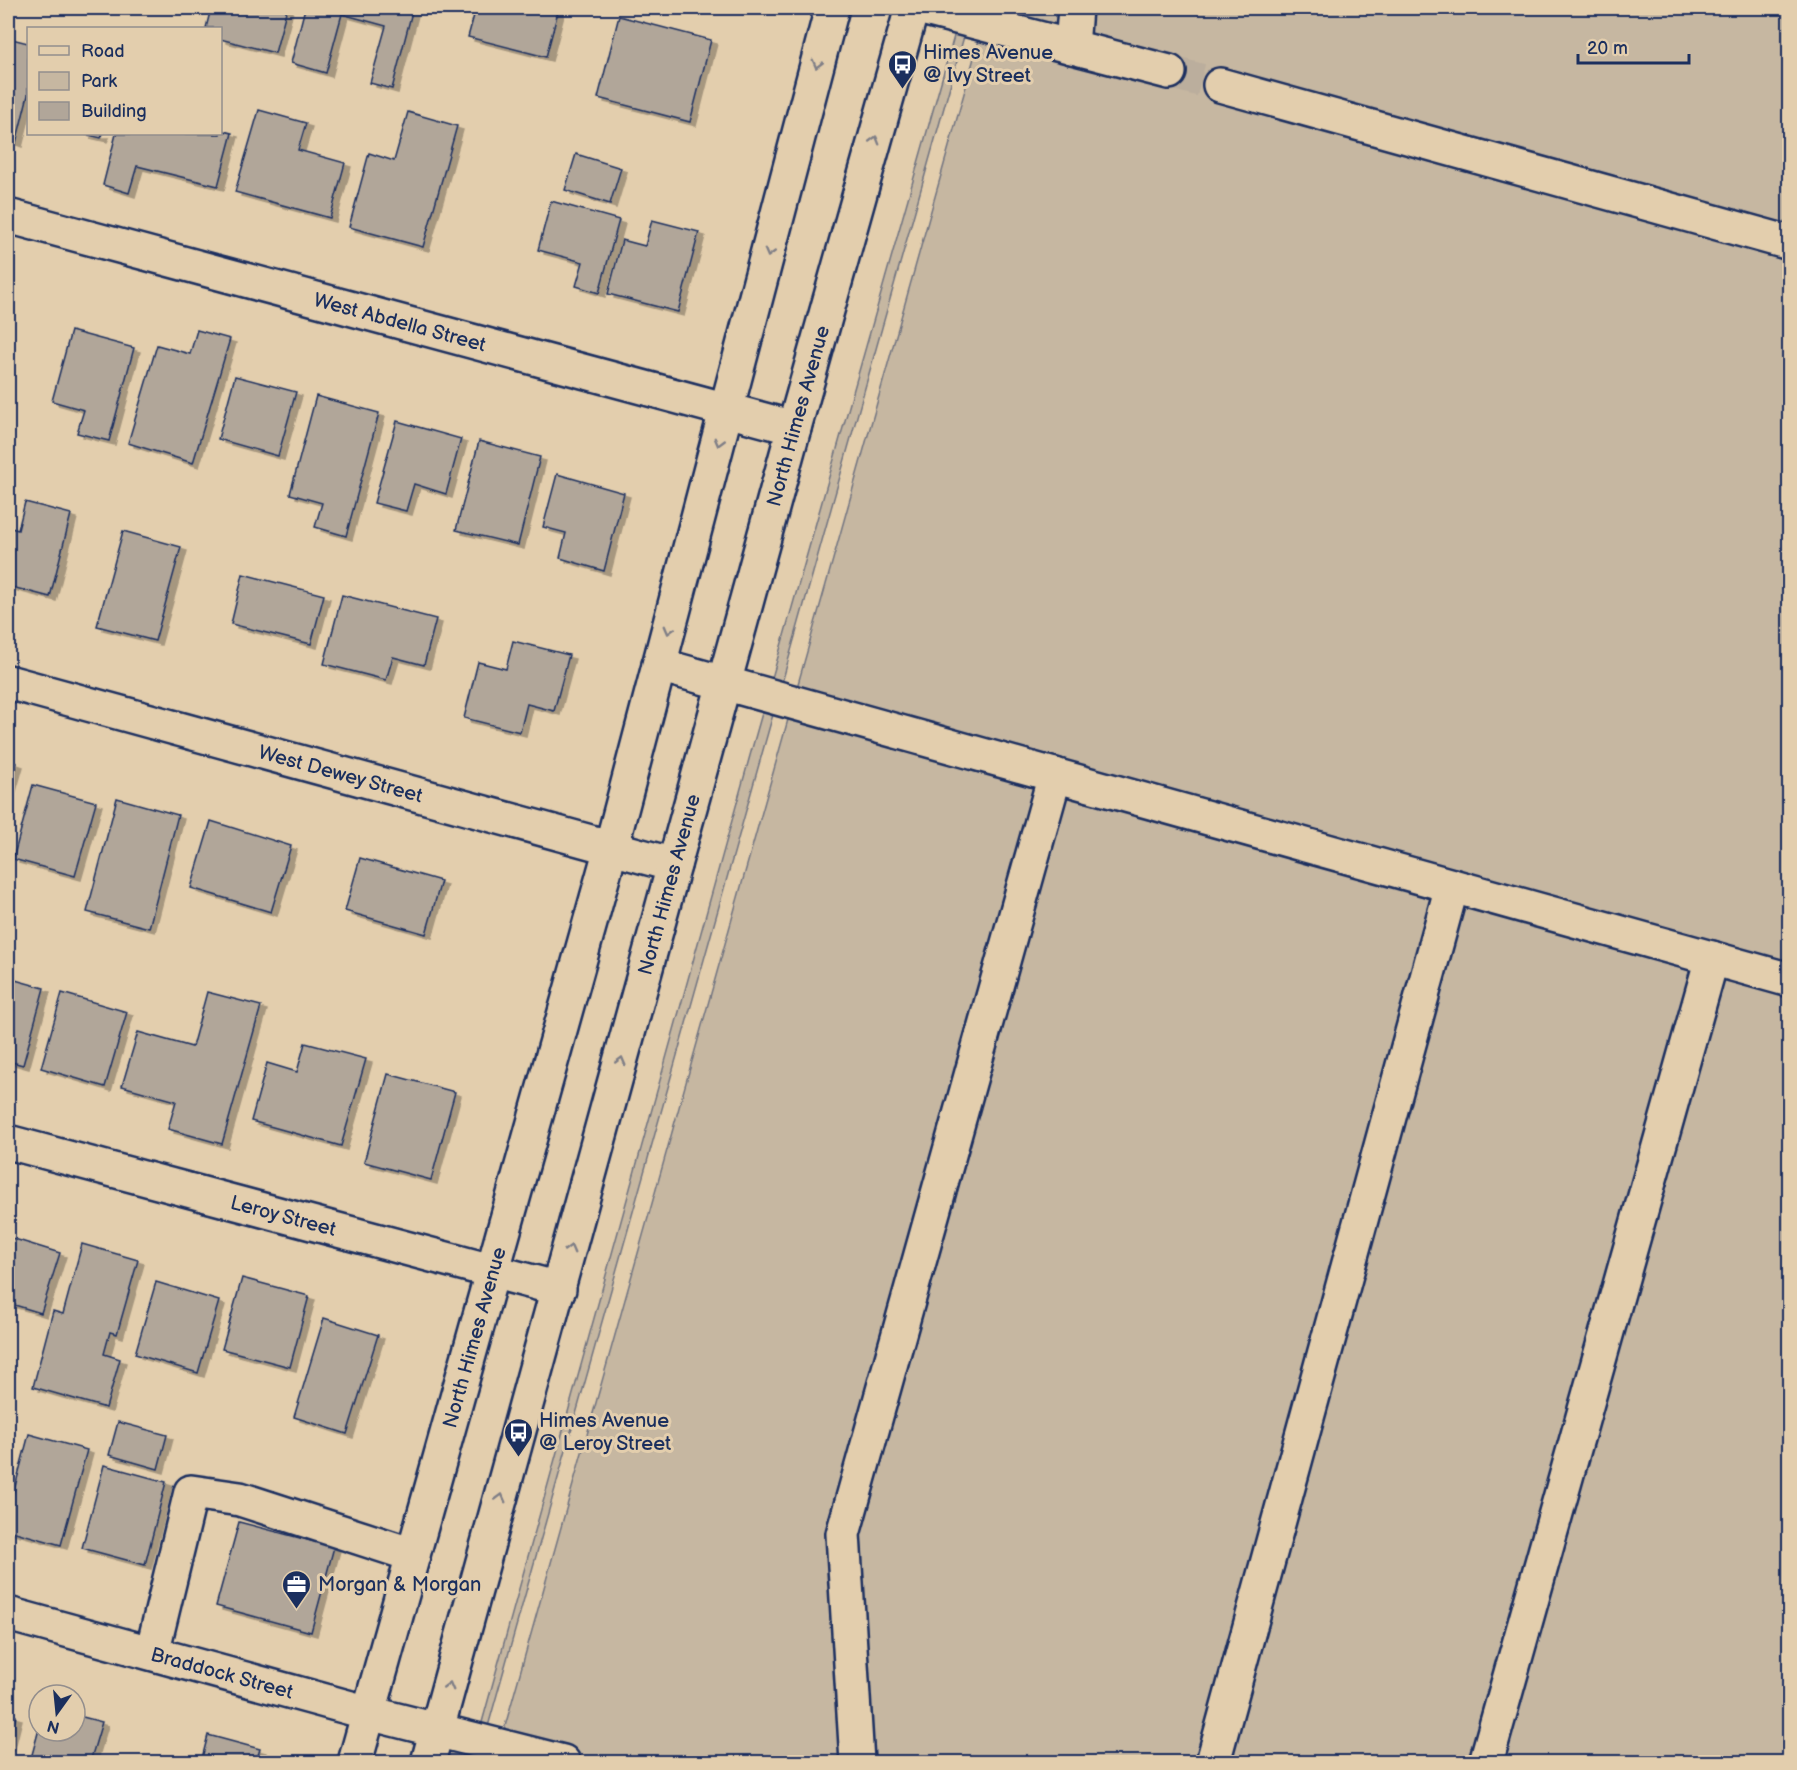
<svg xmlns="http://www.w3.org/2000/svg" width="1797" height="1770" font-family="'Balsamiq Sans',sans-serif">
  <defs>
    <filter id="shadow"><feDropShadow dx="6" dy="4" stdDeviation="0" flood-color="#0004"/></filter>
  </defs>
  <rect width="100%" height="100%" fill="#e3cead"/>
  <filter id="ink" filterUnits="userSpaceOnUse"><feTurbulence type="fractalNoise" baseFrequency=".0167" numOctaves="2"/><feDisplacementMap in="SourceGraphic" scale="12" xChannelSelector="R" yChannelSelector="G"/><feConvolveMatrix kernelMatrix="1 2 1 2 8 2 1 2 1" color-interpolation-filters="sRGB"/></filter>
  <g filter="url(#ink)">
    <g fill="#c6b7a1" stroke="#707380" stroke-width="1.5">
      <path d="M962 8H972L478 1762H471L751 752Z"/>
      <path d="M988 8H1789V1762H495Z"/>
    </g>
    <g fill="#b1a699" stroke="#1b2f5e" stroke-width="1.5" filter="url(#shadow)">
      <path d="M211 8H287L275 53 220 39V28H206Z"/>
      <path d="M305 8H413L392 89 370 83 386 26 342 14 326 73 291 63Z"/>
      <path d="M476 8H559L546 57 468 37Z"/>
      <path d="M619 16 711 40 690 122 598 98Z"/>
      <path d="M8 38 28 43V95L16 143 8 140Z"/>
      <path d="M259 110 306 123 298 150 345 163 330 218 235 192Z"/>
      <path d="M408 112 457 126 423 247 349 227 369 153 394 161Z"/>
      <path d="M220 130 232 133 218 186 137 166 129 193 103 185 116 134H220Z"/>
      <path d="M84 134H103L101 138Z"/>
      <path d="M576 154 621 168 610 204 565 190Z"/>
      <path d="M551 201 619 220 599 293 576 286 583 262 538 250Z"/>
      <path d="M652 220 699 232 678 312 608 294 622 240 645 246Z"/>
      <path d="M197 330 230 339 193 463 128 443 157 345 190 354Z"/>
      <path d="M71 331 134 348 109 441 77 433 84 410 52 401Z"/>
      <path d="M235 376 296 392 278 456 218 439Z"/>
      <path d="M316 396 379 413 346 536 315 527 322 503 290 494Z"/>
      <path d="M397 421 461 439 446 494 414 484 406 511 374 503Z"/>
      <path d="M479 441 540 457 518 545 456 530Z"/>
      <path d="M557 474 624 493 604 571 560 558 566 533 543 527Z"/>
      <path d="M25 502 71 514 50 597 8 586V527L18 530Z"/>
      <path d="M123 531 181 547 155 641 97 626Z"/>
      <path d="M243 574 324 595 311 644 231 624Z"/>
      <path d="M342 595 436 619 424 665 393 657 386 680 324 664Z"/>
      <path d="M513 641 569 655 554 711 527 704 520 732 464 718 478 662 506 669Z"/>
      <path d="M8 760 17 763 8 794Z"/>
      <path d="M33 785 96 802 75 876 13 859Z"/>
      <path d="M117 798 178 815 149 928 87 912Z"/>
      <path d="M211 821 291 846 271 912 191 888Z"/>
      <path d="M360 858 441 881 426 934 345 911Z"/>
      <path d="M8 978 44 988 23 1065 8 1061Z"/>
      <path d="M207 992 261 1006 222 1144 168 1129 176 1101 122 1086 138 1032 192 1047Z"/>
      <path d="M62 993 127 1012 105 1087 41 1068Z"/>
      <path d="M305 1043 366 1059 341 1146 251 1121 267 1063 297 1072Z"/>
      <path d="M388 1074 455 1092 431 1180 364 1162Z"/>
      <path d="M8 1237 60 1253 41 1313 8 1303Z"/>
      <path d="M82 1244 138 1260 117 1334 110 1332 104 1354 120 1359 106 1408 33 1387 53 1311 63 1314Z"/>
      <path d="M242 1278 309 1296 290 1367 222 1349Z"/>
      <path d="M156 1282 219 1301 198 1373 135 1354Z"/>
      <path d="M324 1318 378 1335 347 1434 294 1417Z"/>
      <path d="M118 1422 167 1435 158 1469 109 1455Z"/>
      <path d="M29 1434 87 1450 61 1545 8 1530V1513Z"/>
      <path d="M104 1465 166 1482 145 1565 82 1548Z"/>
      <path d="M239 1522 334 1547 311 1632 216 1606Z"/>
      <path d="M8 1714 16 1716 8 1748Z"/>
      <path d="M75 1715 102 1722 90 1762H30L39 1729V1731H75Z"/>
      <path d="M208 1735 260 1749 256 1762H201Z"/>
    </g>
    <g fill="none" stroke-linecap="round" stroke-linejoin="round">
      <path stroke="#bbae9d" stroke-width="33" stroke-dasharray="33 16" stroke-linecap="butt" d="M1169 72 1220 85"/>
      <defs>
        <g id="minor">
          <path d="M922 8 1169 72"/>
          <path d="M1072 47 1075 8"/>
          <path d="M1220 85 1790 243"/>
          <path id="s1" d="M8 216 794 428"/>
          <path d="M659 665 1790 980"/>
          <path id="s2" d="M8 682 674 865"/>
          <path id="s3" d="M8 1142 559 1289"/>
          <path id="s4" d="M8 1614 369 1713 563 1762"/>
          <path d="M152 1653 191 1492 240 1499 413 1555"/>
          <path id="s5" d="M355 1762 611 848 832 8"/>
          <path id="s6" d="M428 1762 794 428 912 8"/>
          <path d="M857 1762 843 1534 1055 775"/>
          <path d="M1213 1762 1452 886"/>
          <path d="M1486 1762 1712 958"/>
        </g>
      </defs>
      <use href="#minor" stroke="#1b2f5e" stroke-width="38"/>
      <use href="#minor" stroke="#e3cead" stroke-width="33"/>
    </g>
    <defs><path id="oneway-chevron" d="M-2-3.5L2.5 0L-2 3.5" fill="none" stroke-width="1.6" stroke-linecap="round" stroke-linejoin="round" transform="scale(1.5)"/></defs>
    <g stroke="#7f7e86">
      <use href="#oneway-chevron" transform="translate(817 64) rotate(105)"/>
      <use href="#oneway-chevron" transform="translate(875 140) rotate(-74)"/>
      <use href="#oneway-chevron" transform="translate(769 253) rotate(105)"/>
      <use href="#oneway-chevron" transform="translate(719 442) rotate(105)"/>
      <use href="#oneway-chevron" transform="translate(669 630) rotate(105)"/>
      <use href="#oneway-chevron" transform="translate(621 1061) rotate(-75)"/>
      <use href="#oneway-chevron" transform="translate(570 1249) rotate(-75)"/>
      <use href="#oneway-chevron" transform="translate(501 1498) rotate(-75)"/>
      <use href="#oneway-chevron" transform="translate(449 1686) rotate(-75)"/>
    </g>
  </g>
  <defs>
    <symbol id="bus-pin" viewBox="-11 -11 22 30"><path d="M0 17L-7.5 6A9.5 9.5 0 1 1 7.5 6Z" fill="#1b2f5e" stroke="#e3cead"/><path d="M-5-6H5V4H4V6H2V4H-2V6H-4V4H-5ZM-3.5-4V0h7V-4ZM-3.5 1.2v1.5H-2V1.2ZM2 1.2v1.5H3.5V1.2Z" fill="#fff"/></symbol>
    <symbol id="office-pin" viewBox="-11 -11 22 30"><path d="M0 17L-7.5 6A9.5 9.5 0 1 1 7.5 6Z" fill="#1b2f5e" stroke="#e3cead"/><path d="M-6-3h4V-5.5h4V-3h4V5H-6ZM-1-4.5V-3h2v-1.5ZM-6 0V1H6V0Z" fill="#fff"/></symbol>
  </defs>
  <g fill-rule="evenodd">
    <use href="#bus-pin" x="886" y="48" width="33" height="45"/>
    <use href="#bus-pin" x="502" y="1416" width="33" height="45"/>
    <use href="#office-pin" x="280" y="1568" width="33" height="45"/>
  </g>
  <g text-anchor="middle" stroke-width="6" stroke-linejoin="round" paint-order="stroke">
    <g font-size="20" fill="#1b2f5e" stroke="#e3cead" text-anchor="start">
      <text x="923" y="59">Himes Avenue<tspan x="923" dy="23">@ Ivy Street</tspan></text>
      <text x="539" y="1427">Himes Avenue<tspan x="539" dy="23">@ Leroy Street</tspan></text>
      <text x="318" y="1591">Morgan &amp; Morgan</text>
    </g>
    <g font-size="20" fill="#1b2f5e" stroke="#e3cead">
      <text dy="7" stroke="none"><textPath href="#s1" startOffset="406">West Abdella Street</textPath></text>
      <text dy="7" stroke="none"><textPath href="#s6" startOffset="1396">North Himes Avenue</textPath></text>
      <text dy="7" stroke="none"><textPath href="#s2" startOffset="345">West Dewey Street</textPath></text>
      <text dy="7" stroke="none"><textPath href="#s6" startOffset="910">North Himes Avenue</textPath></text>
      <text dy="7" stroke="none"><textPath href="#s3" startOffset="285">Leroy Street</textPath></text>
      <text dy="7" stroke="none"><textPath href="#s5" startOffset="441">North Himes Avenue</textPath></text>
      <text dy="7" stroke="none"><textPath href="#s4" startOffset="222">Braddock Street</textPath></text>
    </g>
  </g>
  <rect width="1797" height="1770" fill="none" stroke="#e3cead" stroke-width="30"/>
  <rect x="15" y="15" width="1767" height="1740" fill="none" stroke="#1b2f5e" stroke-width="2" filter="url(#ink)"/>
  <rect x="27" y="27" width="195" height="108" fill="#e3cead" stroke="#938e8d" stroke-width="1.5"/>
  <rect x="39" y="46" width="30" height="9" fill="#e3cead" stroke="#938e8d" stroke-width="1.5"/>
  <text x="81" y="57" font-size="18" fill="#1b2f5e">Road</text>
  <rect x="39" y="72" width="30" height="18" fill="#c6b7a1" stroke="#938e8d" stroke-width="1.5"/>
  <text x="81" y="87" font-size="18" fill="#1b2f5e">Park</text>
  <rect x="39" y="102" width="30" height="18" fill="#b1a699" stroke="#938e8d" stroke-width="1.5"/>
  <text x="81" y="117" font-size="18" fill="#1b2f5e">Building</text>
  <g transform="translate(57 1713) rotate(195)"><circle r="28" fill="#e3cead" stroke="#938e8d" stroke-width="1.5"/>
  <path d="M0-4.5L10 22L0 15L-10 22Z" fill="#1b2f5e"/>
  <text y="-9" font-size="16" font-weight="bold" text-anchor="middle" fill="#1b2f5e">N</text>
  </g>
  <path d="M1578 54v9h111v-9" fill="none" stroke="#1b2f5e" stroke-width="3"/>
  <text x="1587" y="54" font-size="18" fill="#1b2f5e" stroke="#e3cead" stroke-width="4.5" paint-order="stroke">20 m</text>
</svg>
